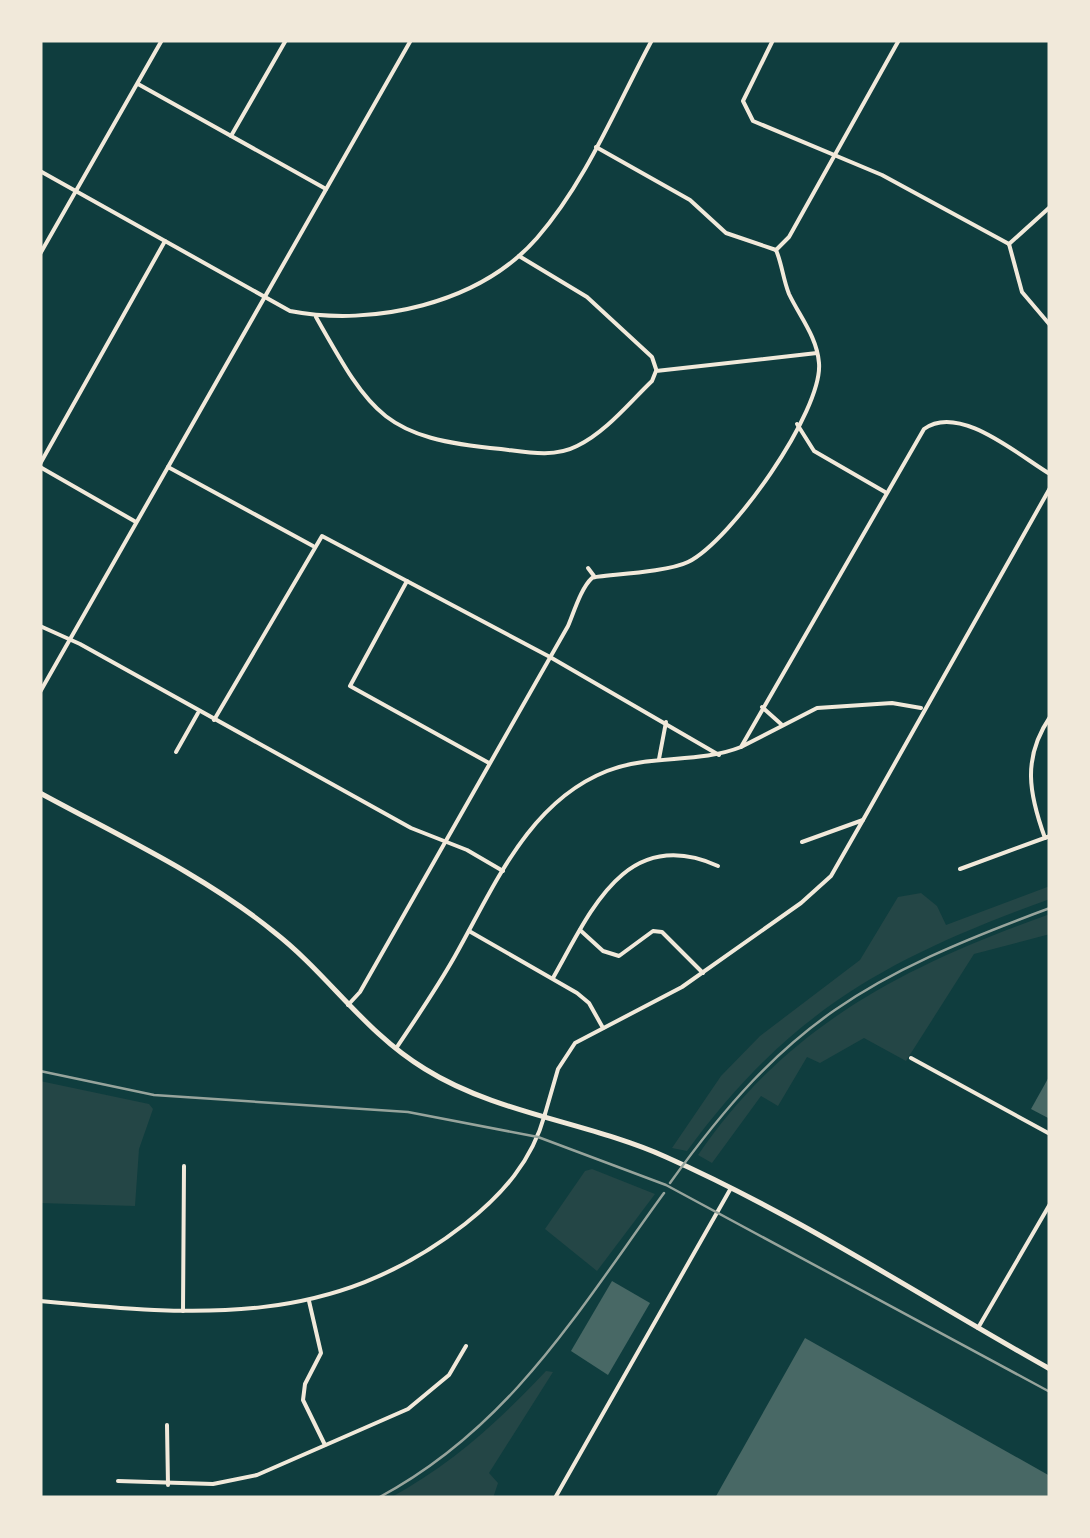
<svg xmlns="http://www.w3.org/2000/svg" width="1090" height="1538" font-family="Arial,sans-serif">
  <rect width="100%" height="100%" fill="#0f3d3e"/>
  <g fill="#244646">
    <path d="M1050 886V899C890 957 790 1010 687 1151L672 1148 721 1076 760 1036 860 960 898 897 921 893 937 906 946 925Z"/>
    <path d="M1050 914V934L974 954 906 1061 864 1038 820 1063 807 1057 778 1106 761 1096 712 1163 698 1155C788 1024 905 966 1050 914Z"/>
    <path d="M40 1081 149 1104 153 1109 139 1149 135 1206 40 1203Z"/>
    <path d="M592 1169 655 1194 597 1271 545 1229 585 1171Z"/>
    <path d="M546 1371 553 1372 489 1473 498 1483 493 1498H390C452 1464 498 1422 546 1371Z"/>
  </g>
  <g fill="#486865">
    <path d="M1050 1075V1119L1031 1109Z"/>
    <path d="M612 1281 650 1303 608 1375 571 1351Z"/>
    <path d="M805 1338 1050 1476V1498H715Z"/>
  </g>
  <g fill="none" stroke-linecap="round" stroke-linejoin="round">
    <g stroke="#f1e9da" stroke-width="4">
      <path d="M773 40 743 101 753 121 882 175 1009 244"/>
      <path d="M138 84 326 189"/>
      <path d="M231 136 286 40"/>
      <path d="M596 147 690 200 726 233 776 250"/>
      <path d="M40 171 290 311C373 327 479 304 537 238 586 182 617 105 652 40"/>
      <path d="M1009 244 1022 292 1050 325"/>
      <path d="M1009 244 1050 207"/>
      <path d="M776 250 789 237 899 40"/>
      <path d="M40 254 162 40"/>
      <path d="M519 256 587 297 652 357 656 369"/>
      <path d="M316 317C372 416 384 438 501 449 526 452 554 458 577 446 606 432 629 403 652 381L656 371 817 353"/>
      <path d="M797 424 814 451 885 492"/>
      <path d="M40 464 165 241"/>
      <path d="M40 467 136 522"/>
      <path d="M168 467 313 546"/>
      <path d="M588 568 594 576"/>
      <path d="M407 581 350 686 489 763"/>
      <path d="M40 626 80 644 411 828 467 850 503 871"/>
      <path d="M762 707 781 724"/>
      <path d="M214 720 322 536 550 657 719 755"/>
      <path d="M741 747 817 708 892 703 921 708"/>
      <path d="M176 752 198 713"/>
      <path d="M659 759 666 722"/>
      <path d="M1045 838C1029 794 1022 758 1050 717"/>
      <path d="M802 842 863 820 1050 488"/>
      <path d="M960 869 1050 836"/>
      <path d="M580 930 603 951 619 956 653 931 662 932 703 973"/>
      <path d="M469 931 577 993 589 1003 603 1028"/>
      <path d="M553 978C590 913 625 824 718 866"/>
      <path d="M348 1005 360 992 568 626C574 612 581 588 592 578 596 575 666 573 688 562 731 541 823 411 819 363 817 337 800 317 789 294 783 279 782 264 776 250"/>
      <path d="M397 1047C417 1017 437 988 455 956 494 887 528 802 607 771 650 754 698 764 741 747L924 429C959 403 1018 455 1050 474"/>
      <path d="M911 1058 1050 1134"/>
      <path d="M545 1114 558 1069 575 1043 682 987 801 903 831 876 863 820"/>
      <path d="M309 1301 321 1353 305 1384 303 1400 325 1445"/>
      <path d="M183 1311 184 1166"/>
      <path d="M978 1328 1050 1204"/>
      <path d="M167 1425 168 1485"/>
      <path d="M118 1481 213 1484 257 1475 408 1409 449 1375 466 1346"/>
      <path d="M555 1498 731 1188"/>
    </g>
    <g stroke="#f1e9da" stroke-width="4">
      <path d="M40 692 411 40"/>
      <path d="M40 1301C198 1316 332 1328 465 1224 503 1194 532 1161 545 1114"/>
    </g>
    <path stroke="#f1e9da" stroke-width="5" d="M40 793C119 836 204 875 274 932 328 974 365 1033 425 1069 497 1114 588 1122 666 1157 799 1216 923 1298 1050 1369"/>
    <g stroke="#97a49c" stroke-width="2.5">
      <path d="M40 1071 154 1095 408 1112 538 1137 666 1185 1050 1392"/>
      <path d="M670 1183C786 1021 866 976 1050 908"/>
      <path d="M378 1498C511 1427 578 1311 664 1193"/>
    </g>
  </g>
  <rect width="1090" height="1538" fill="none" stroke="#f1e9da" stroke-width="85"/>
</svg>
